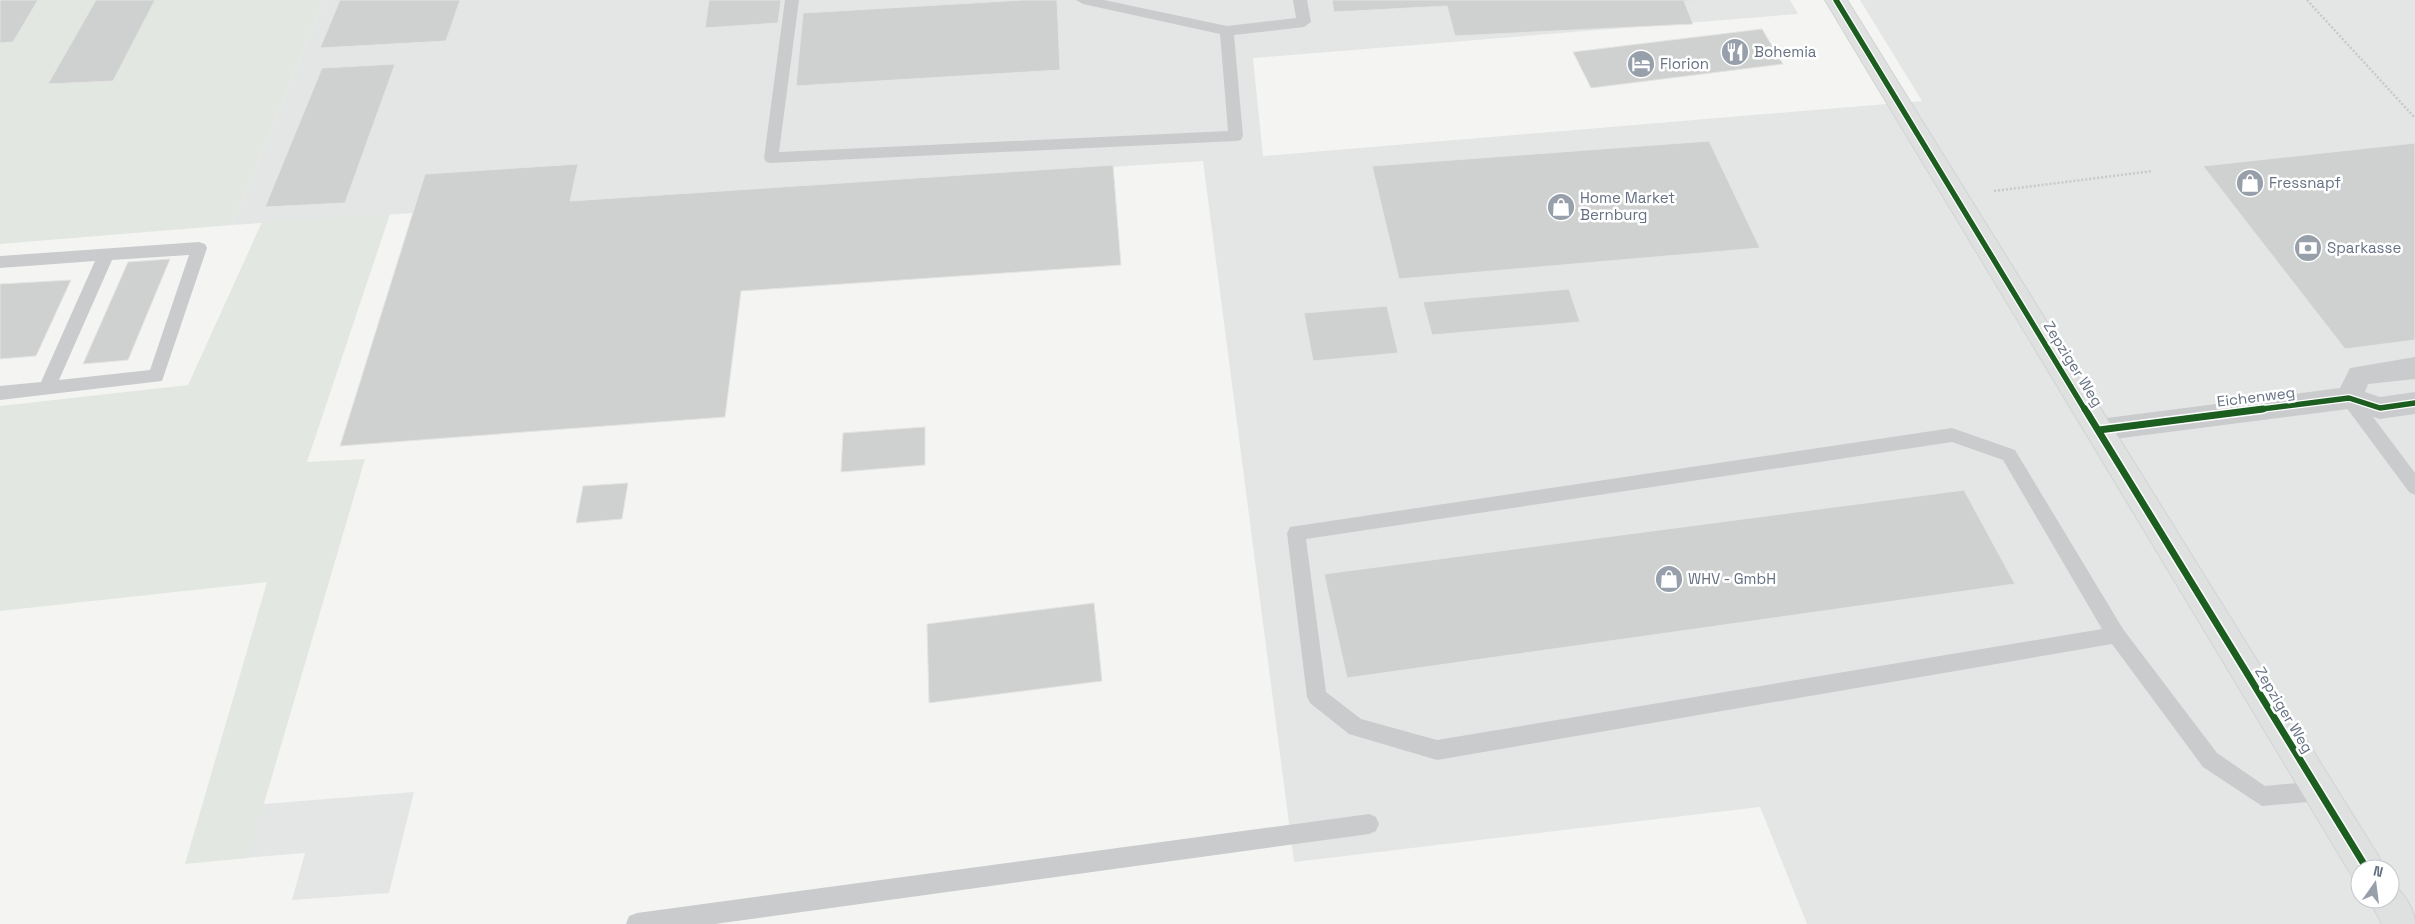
<svg xmlns="http://www.w3.org/2000/svg" width="2415" height="924" font-family="'Space Grotesk',sans-serif">
  <rect width="100%" height="100%" fill="#f4f5f3"/>
  <g fill="#e4e6e6" fill-rule="evenodd">
    <path d="M324 0H1790L1798 14 1253 58 1263 156 1922 101 1860 0H2415V924H1807L1760 807 1294 862 1203 161 232 225ZM2360 869H2390V899H2360Z"/>
    <path d="M414 792 389 893 292 900 305 853 233 859 250 805Z"/>
  </g>
  <g fill="#e2e7e1">
    <path d="M0 0H324L232 225 0 244Z"/>
    <path d="M390 214 307 462 365 459 248 858 185 864 267 582 0 611V406L188 385 262 222Z"/>
  </g>
  <g fill="#cfd0d0" stroke="#e4e4e3">
    <path d="M0 0H38L13 42 0 43Z"/>
    <path d="M96 0H155L113 81 48 84Z"/>
    <path d="M340 0H460L446 41 320 48Z"/>
    <path d="M709 0H781L778 23 705 28Z"/>
    <path d="M1024 0H1057L1060 70 796 86 803 13Z"/>
    <path d="M1332 0H1705L1684 1 1693 24 1455 36 1447 6 1334 12Z"/>
    <path d="M1762 29 1783 64 1591 88 1573 52Z"/>
    <path d="M395 64 345 203 265 207 322 68Z"/>
    <path d="M1709 141 1760 248 1399 279 1372 166Z"/>
    <path d="M2415 143V340L2345 349 2203 166Z"/>
    <path d="M578 164 570 201 1113 165 1121 265 741 291 725 417 340 446 425 174Z"/>
    <path d="M170 259 128 360 83 364 128 262Z"/>
    <path d="M71 280 36 356 0 359V284Z"/>
    <path d="M1569 289 1580 322 1432 335 1423 302Z"/>
    <path d="M1387 306 1398 353 1313 361 1304 313Z"/>
    <path d="M925 427V465L841 472 843 433Z"/>
    <path d="M628 483 622 519 576 523 583 486Z"/>
    <path d="M1964 490 2015 584 1347 678 1324 574Z"/>
    <path d="M1094 603 1102 681 929 703 927 624Z"/>
  </g>
  <g fill="none" stroke-linecap="round" stroke-linejoin="round">
    <defs>
      <g id="secondary">
        <path d="M1825 0H1847L2379 857 2383 869H2360V883L2355 881Z"/>
        <path d="M2390 884C2403 889 2415 910 2415 924H2382L2369 899H2390Z"/>
      </g>
    </defs>
    <use href="#secondary" stroke="#d2d3d4" stroke-width="2"/>
    <g stroke="#c8c9c9" stroke-width="2.5" stroke-dasharray="2 2" stroke-linecap="butt">
      <path d="M2307 0 2415 118"/>
      <path d="M1994 191 2152 171"/>
    </g>
    <g fill="#cacbcd" fill-rule="evenodd">
      <path d="M785 0H799L779 152 1228 131 1220 34 1083 4 1076 0H1104L1227 26 1296 18 1293 0H1307L1311 22 1304 27 1234 35 1243 136 1241 140 1236 141 771 163 766 162 764 158Z"/>
      <path d="M199 242 205 244 207 248 162 381 0 400V386L41 382 95 261 0 268V256ZM189 255 150 370 59 380 112 260Z"/>
      <path d="M2349 391 2355 393 2415 473V495L2409 492 2343 403 2341 398 2343 393Z"/>
      <path d="M1952 428 2015 450 2123 629 2217 753 2265 786 2319 781 2326 784 2329 791 2326 798 2319 801 2262 806 2203 767 2112 644 1437 760 1349 734 1310 703 1307 697 1287 533 1290 527ZM1952 442 2003 460 2102 629 1437 740 1361 719 1326 692 1306 539Z"/>
      <path d="M1369 814 1376 817 1379 824 1376 831 1369 834 715 924H626L629 916 637 913Z"/>
    </g>
    <path fill="#cacbcd" fill-rule="evenodd" d="M2415 357V379L2368 384 2365 392 2380 397 2415 392V414L2380 419 2349 409 2099 441 2089 438 2085 430 2089 422 2099 419 2340 388 2350 368Z"/>
    <use href="#secondary" fill="#dfe0e0" fill-rule="evenodd"/>
    <defs>
      <g id="cycleway-far1">
        <path d="M1836 0 2085 410"/>
        <path d="M2254 410 2349 398 2380 408 2415 403"/>
      </g>
      <g id="cycleway">
        <path d="M2085 409 2367 869"/>
        <path d="M2099 430 2263 409"/>
      </g>
    </defs>
    <use href="#cycleway-far1" stroke="#fff" stroke-width="8"/>
    <use href="#cycleway" stroke="#fff" stroke-width="10"/>
    <use href="#cycleway-far1" stroke="#1b5e20" stroke-width="5.5"/>
    <use href="#cycleway" stroke="#1b5e20" stroke-width="7"/>
  </g>
  <defs>
    <symbol id="restaurant-disc" viewBox="-11 -11 22 22"><circle r="9.5" fill="#979faa" stroke="#fff"/><path d="M-5-6h1v4h1v-4h1v4h1v-4h1v5L-1.5 .5V6h-2V.5L-5-1ZM5-6V6H3V1.5H1.5Q1.5-4 5-6Z" fill="#fff"/></symbol>
    <symbol id="hotel-disc" viewBox="-11 -11 22 22"><circle r="9.5" fill="#979faa" stroke="#fff"/><path d="M-6-4.5h1.5V1H6V5H4.5V3h-9V5H-6ZM-4 0a1.8 1.8 0 1 1 3.6 0ZM.5 0V-2.5h3Q6-2.5 6 0Z" fill="#fff"/></symbol>
    <symbol id="shop-disc" viewBox="-11 -11 22 22"><circle r="9.5" fill="#979faa" stroke="#fff"/><path d="M-5-2.5h2.3a2.7 3.5 0 0 1 5.4 0H5L5.5 6h-11ZM-1.5-2.5h3a1.5 2.3 0 0 0-3 0Z" fill="#fff"/></symbol>
    <symbol id="bank-disc" viewBox="-11 -11 22 22"><circle r="9.5" fill="#979faa" stroke="#fff"/><path d="M-6-4H6V4H-6ZM0-2.3a2.3 2.3 0 1 0 0 4.6a2.3 2.3 0 1 0 0-4.6Z" fill="#fff"/></symbol>
  </defs>
  <g fill-rule="evenodd">
    <use href="#restaurant-disc" x="1719" y="36" width="32" height="32"/>
    <use href="#hotel-disc" x="1625" y="48" width="32" height="32"/>
    <use href="#shop-disc" x="2234" y="167" width="32" height="32"/>
    <use href="#shop-disc" x="1545" y="191" width="32" height="32"/>
    <use href="#bank-disc" x="2292" y="232" width="32" height="32"/>
    <use href="#shop-disc" x="1653" y="563" width="32" height="32"/>
  </g>
  <g text-anchor="middle" stroke-width="5" stroke-linejoin="round" paint-order="stroke">
    <g font-size="15" fill="#657183" stroke="#fff" text-anchor="start">
      <text x="1754" y="57">Bohemia</text>
      <text x="1660" y="69">Florion</text>
      <text x="2269" y="188">Fressnapf</text>
      <text x="1580" y="203">Home Market<tspan x="1580" dy="17">Bernburg</tspan></text>
      <text x="2327" y="253">Sparkasse</text>
      <text x="1688" y="584">WHV - GmbH</text>
    </g>
    <g font-size="15" fill="#657183" stroke="#fff">
      <text transform="translate(2073 364) rotate(58)" y="5">Zepziger Weg</text>
      <text transform="translate(2256 397) rotate(-7)" y="5">Eichenweg</text>
      <text transform="translate(2284 710) rotate(59)" y="5">Zepziger Weg</text>
    </g>
  </g>
  <g transform="translate(2375 884) rotate(14)"><circle r="24" fill="#ffffff" stroke="#c1c6cd"/>
  <path d="M0-4L9 19L0 12L-9 19Z" fill="#979faa"/>
  <text y="-8" font-size="14" font-weight="bold" text-anchor="middle" fill="#657183">N</text>
  </g>
</svg>
